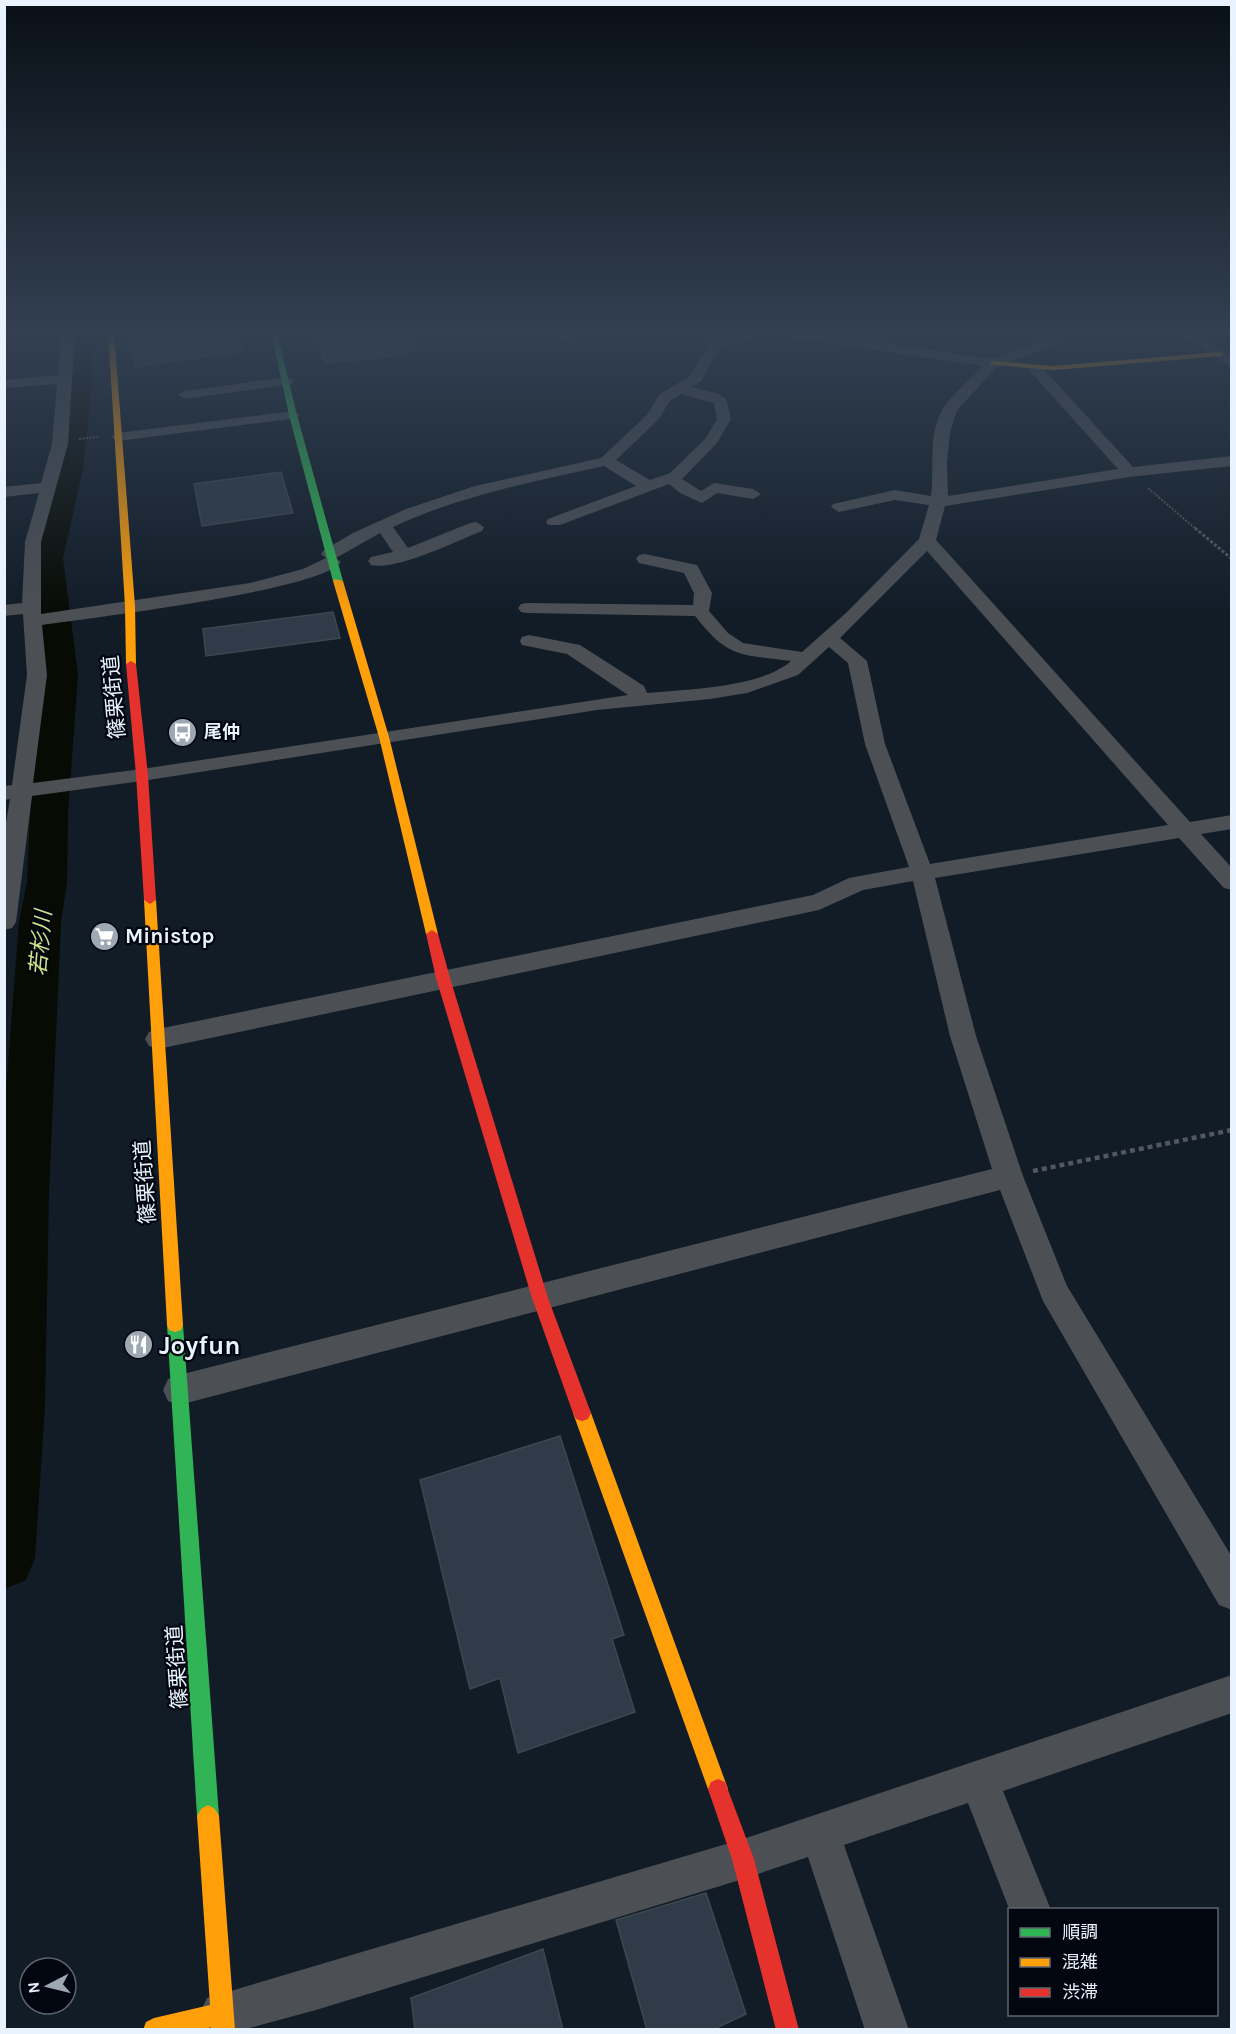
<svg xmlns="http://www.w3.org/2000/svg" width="1236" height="2034" font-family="Karla,'Noto Sans JP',sans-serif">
  <rect width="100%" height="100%" fill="#111c27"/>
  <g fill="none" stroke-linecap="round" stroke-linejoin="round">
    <path fill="#070b04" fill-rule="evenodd" d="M68 332H92L91 396 83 469 63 558 78 675 68 813 67 882 61 922 49 1194 45 1405 35 1558 26 1580 4 1589V1116L19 922 27 882 30 813 44 675 33 558 55 469 65 396Z"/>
  </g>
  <g fill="#2f3b48" stroke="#3d4750" stroke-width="1.5">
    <path d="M127 332H235L243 351 135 367Z"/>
    <path d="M316 332H409L416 350 406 351 407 355 324 363Z"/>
    <path d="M281 472 293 513 202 526 194 484Z"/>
    <path d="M333 612 340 638 206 656 203 629Z"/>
    <path d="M560 1436 624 1635 612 1639 635 1712 518 1753 500 1678 470 1689 420 1480Z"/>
    <path d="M706 1893 746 2014 712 2030H647L616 1920Z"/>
    <path d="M543 1949 563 2030H415L411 1998Z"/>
  </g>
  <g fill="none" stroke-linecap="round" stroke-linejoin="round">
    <g stroke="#52585d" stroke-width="2" stroke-dasharray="2 1.5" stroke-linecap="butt">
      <path d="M79 439 98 437"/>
      <path d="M1148 488 1197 530"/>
    </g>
    <path stroke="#52585d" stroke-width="3" stroke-dasharray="3 2" stroke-linecap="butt" d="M1195 528 1232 559"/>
    <path stroke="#52585d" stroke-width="4.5" stroke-dasharray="5 4" stroke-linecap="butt" d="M1033 1171 1232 1130"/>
    <g fill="#4c5055" fill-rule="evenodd">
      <path d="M61 332H75L68 444 41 542V614L250 583 303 569 326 558 321 554 324 550 353 533 406 509 475 486 601 458 647 415 659 395 691 375 709 343 741 332H757L746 340 719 349 701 381 691 387 716 393 726 398 731 419 717 443 682 479 701 491 714 483 753 489 761 494 753 499 717 493 702 503 680 493 669 484 560 525H548L546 522 548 519 636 486 604 466C532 482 459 496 393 527L408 548 470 523 476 522 484 527 482 531C457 541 396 571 371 565L368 561 371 557 393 552 380 533 336 558 341 562C320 591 88 618 42 625L47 675 33 783 142 769 628 695 567 654 522 645 520 641 522 637 529 635 580 645 644 686 647 693C686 689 761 688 791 661 739 654 729 659 695 616L527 613 521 612 518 608 521 604 527 603 693 605 694 593 684 573 639 563 636 559 639 555 645 554 697 565 712 593 709 611 728 633 743 643 802 652 846 613 919 539 929 505 895 500 839 512 831 507 833 504 895 490 931 496C935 468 927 433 944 407 954 392 971 379 983 366L783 336 777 332H807L992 359 1048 338 1060 332H1074L1058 344 998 366 957 410 950 432 947 462 948 496 1118 469 1030 371 1028 368 1030 365H1040L1133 467 1232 456V466L1129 477 945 506 936 540 1190 822 1232 815V829L1201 834 1232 868V890L1224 888 1179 838 935 878 976 1036 1023 1176 1067 1286 1232 1557V1610L1219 1605 1043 1301 1000 1190 179 1405 168 1401 163 1390 168 1379 179 1375 992 1169 950 1036 913 881 863 890 819 910 158 1049 149 1046 145 1039 149 1032 158 1029 813 895 849 878 909 867 865 744 848 663 829 647 798 675 747 693 710 699 597 710 142 781 32 796 16 922 12 928 4 930V835L10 799 4 800V786L12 785 27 675 23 614 4 616V605L22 603 25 542 39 493 4 497V487L41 483 52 444 57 384 4 388V380L58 375ZM681 394 714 403 717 419 706 438 670 473 650 480 616 460 658 420 670 401ZM927 551 1168 825 930 864 885 744 867 661 840 638Z"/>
      <path d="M551 332H567L578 339 571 343Z"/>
      <path d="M1177 332H1192L1232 357V367Z"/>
      <path d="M287 377 294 381 292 384 185 399 178 395 185 391Z"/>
      <path d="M293 411 300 415 298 418 118 441 111 437 118 433Z"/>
      <path d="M1232 1675V1713L1003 1791 1051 1910 1010 1911 968 1803 844 1845 909 2030H865L808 1857 743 1879 316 2010 242 2030H209L200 2013 207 1998 743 1839Z"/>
    </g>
    <g fill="#30b455" fill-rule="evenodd">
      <path d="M271 332H277L297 415 343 581 341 583 333 581 289 415Z"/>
      <path d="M175 1318 181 1320 183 1325 219 1816 215 1823 208 1827 201 1823 197 1816 167 1325 169 1320Z"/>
    </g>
    <g fill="#ff9f0a" fill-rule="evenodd">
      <path d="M108 332H114L135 606 136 664 131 667 126 664 125 606Z"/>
      <path d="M1219 352H1222V356L1054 370 993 365 989 363 993 361 1054 366Z"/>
      <path d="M335 579 343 581 389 737 438 934 432 938 426 934 379 737 333 581Z"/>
      <path d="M150 896 156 900 183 1325 181 1330 175 1332 169 1330 167 1325 144 900Z"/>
      <path d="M582 1405 588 1407 591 1413 728 1789 725 1796 718 1799 711 1796 708 1789 573 1413 576 1407Z"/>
      <path d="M208 1805 215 1809 219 1816 235 2030H211V2027L202 2030H143L146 2022 154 2018 210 2005 197 1816 201 1809Z"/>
    </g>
    <g fill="#e5322d" fill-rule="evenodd">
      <path d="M131 661 136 664 148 775 156 900 150 904 144 900 136 775 126 664Z"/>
      <path d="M432 930 438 934 450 978 548 1298 591 1413 588 1419 582 1421 576 1419 573 1413 532 1298 436 978 426 934Z"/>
      <path d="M718 1779 725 1782 754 1859 799 2030H776L732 1859 708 1789 711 1782Z"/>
    </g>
  </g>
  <linearGradient id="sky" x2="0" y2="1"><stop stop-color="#090f15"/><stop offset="0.54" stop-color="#324052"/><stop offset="1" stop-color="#324052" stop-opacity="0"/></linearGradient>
  <rect width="1236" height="616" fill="url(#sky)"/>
  <defs>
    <symbol id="bus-disc" viewBox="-11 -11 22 22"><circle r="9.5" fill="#9da8b3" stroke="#02060f"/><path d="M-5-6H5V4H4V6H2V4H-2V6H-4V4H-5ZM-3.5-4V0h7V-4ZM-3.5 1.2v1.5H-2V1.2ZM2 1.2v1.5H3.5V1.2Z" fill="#fff"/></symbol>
    <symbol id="supermarket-disc" viewBox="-11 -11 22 22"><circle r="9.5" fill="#9da8b3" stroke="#02060f"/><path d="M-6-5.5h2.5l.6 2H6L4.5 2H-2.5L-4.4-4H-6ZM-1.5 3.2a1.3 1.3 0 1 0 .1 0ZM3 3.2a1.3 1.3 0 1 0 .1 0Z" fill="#fff"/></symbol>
    <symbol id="restaurant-disc" viewBox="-11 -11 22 22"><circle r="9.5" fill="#9da8b3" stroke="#02060f"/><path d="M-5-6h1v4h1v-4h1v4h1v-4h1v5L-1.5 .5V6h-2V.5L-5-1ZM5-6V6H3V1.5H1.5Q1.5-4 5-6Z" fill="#fff"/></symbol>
  </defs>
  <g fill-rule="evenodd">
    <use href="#bus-disc" x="166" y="716" width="33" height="33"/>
    <use href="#supermarket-disc" x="88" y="920" width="33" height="33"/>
    <use href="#restaurant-disc" x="122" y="1328" width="33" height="33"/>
  </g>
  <g text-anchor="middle" stroke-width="4.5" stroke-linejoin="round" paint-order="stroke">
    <g font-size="18" font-weight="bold" fill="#e9f3ff" stroke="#02060f" text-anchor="start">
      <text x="204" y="738">尾仲</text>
    </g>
    <g font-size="21" fill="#e9f3ff" stroke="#02060f">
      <text transform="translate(114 697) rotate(-95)" y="7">篠栗街道</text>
      <text transform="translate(145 1182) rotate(-94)" y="7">篠栗街道</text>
      <text transform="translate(177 1667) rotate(-94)" y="7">篠栗街道</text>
    </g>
    <g font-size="21" font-weight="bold" fill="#e9f3ff" stroke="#02060f" text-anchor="start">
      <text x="125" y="943">Ministop</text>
    </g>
    <g font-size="22" font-style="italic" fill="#cfe18a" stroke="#02060f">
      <text transform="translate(40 943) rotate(-85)" y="8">若杉川</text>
    </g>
    <g font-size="26" font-weight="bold" fill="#e9f3ff" stroke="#02060f" text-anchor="start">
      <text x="159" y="1354">Joyfun</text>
    </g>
  </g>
  <rect width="1236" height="2034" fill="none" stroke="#e9f3ff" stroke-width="12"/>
  <rect x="1008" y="1908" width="210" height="108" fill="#02060f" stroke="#5e656f" stroke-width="1.5"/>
  <rect x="1020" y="1928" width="30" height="9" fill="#30b455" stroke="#5e656f" stroke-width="1.5"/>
  <text x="1062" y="1938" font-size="18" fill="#e9f3ff">順調</text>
  <rect x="1020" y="1958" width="30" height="9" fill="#ff9f0a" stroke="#5e656f" stroke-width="1.5"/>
  <text x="1062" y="1968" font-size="18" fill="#e9f3ff">混雑</text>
  <rect x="1020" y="1988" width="30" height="9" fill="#e5322d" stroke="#5e656f" stroke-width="1.5"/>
  <text x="1062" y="1998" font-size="18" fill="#e9f3ff">渋滞</text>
  <g transform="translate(48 1986) rotate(263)"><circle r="28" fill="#02060f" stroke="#5e656f" stroke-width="1.5"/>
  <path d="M0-4.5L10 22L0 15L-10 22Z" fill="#9da8b3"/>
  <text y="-9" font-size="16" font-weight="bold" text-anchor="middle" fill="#e9f3ff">N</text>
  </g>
</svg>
